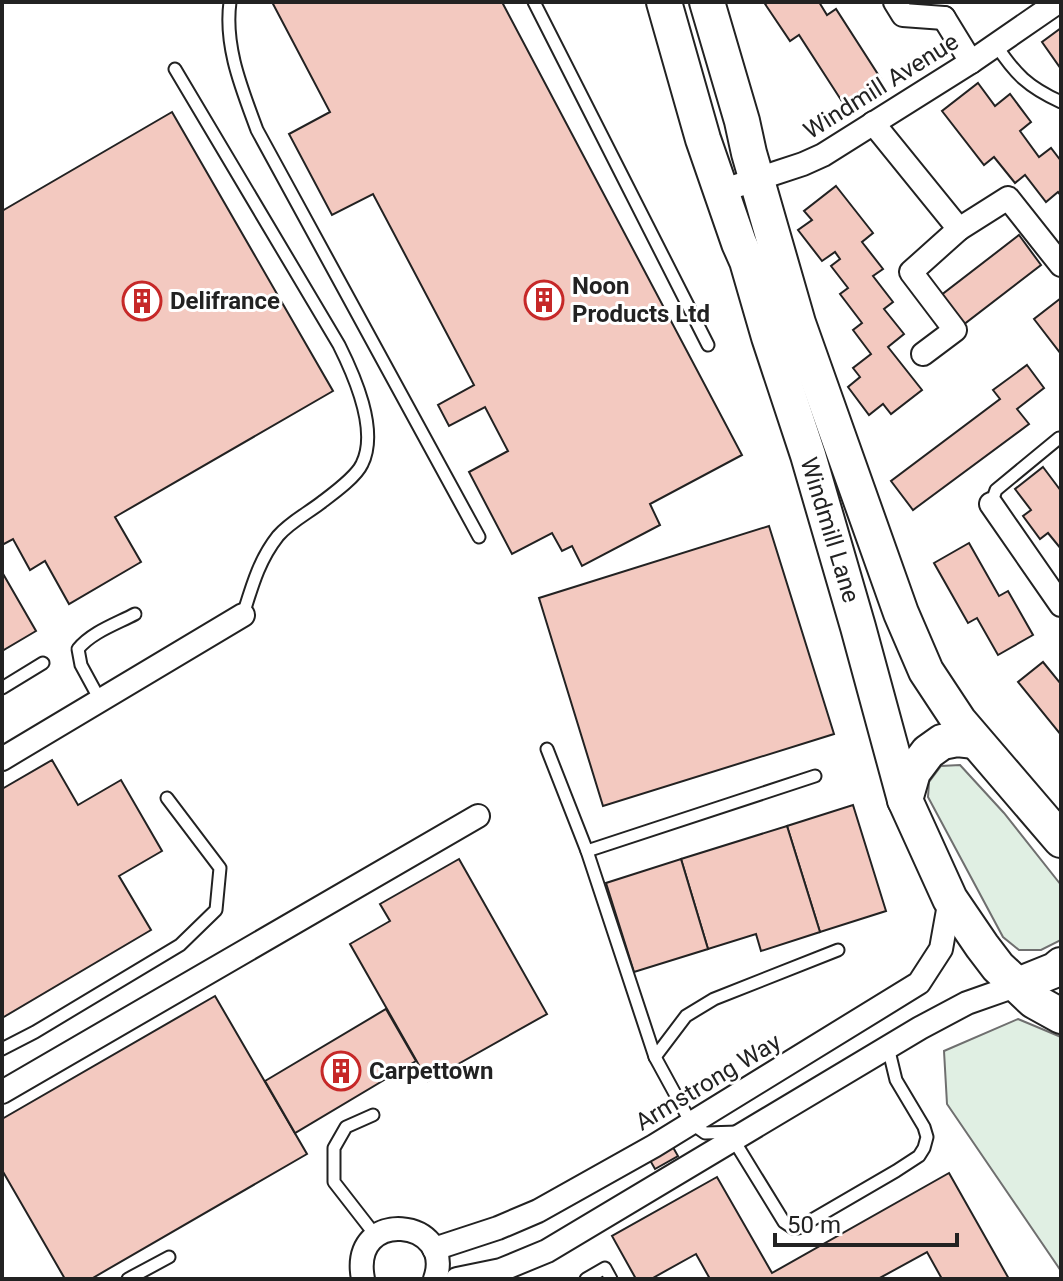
<svg xmlns="http://www.w3.org/2000/svg" width="1063" height="1281" font-family="Roboto,sans-serif">
  <rect width="100%" height="100%" fill="#fff"/>
  <g fill="#e0efe3" stroke="#6f6f6f" stroke-width="2">
    <path d="M960 765 1004 813 1061 885V940L1041 950H1019L1003 937 928 797 929 782 941 766Z"/>
    <path d="M1018 1019 1061 1037V1271L947 1104 944 1051Z"/>
  </g>
  <g fill="#f3c9c0" stroke="#222" stroke-width="2">
    <path d="M272 2H502L742 455 650 504 660 525 582 566 572 546 562 551 552 533 512 554 469 472 508 451 485 407 449 426 438 405 474 385 373 194 332 215 289 134 330 112Z"/>
    <path d="M769 2H819L827 15 836 9 881 79 843 103 799 35 790 41 765 4Z"/>
    <path d="M1061 28V69L1042 42Z"/>
    <path d="M978 83 995 106 1010 94 1031 122 1020 131 1039 157 1051 148 1061 161V196L1058 192 1046 202 1025 175 1015 183 994 157 984 165 942 111Z"/>
    <path d="M172 112 333 391 115 517 141 562 69 604 45 561 30 570 13 539 2 545V211Z"/>
    <path d="M836 186 873 233 862 242 883 269 873 276 893 302 884 309 904 334 888 347 922 390 891 414 883 404 869 415 848 387 860 377 853 368 871 354 853 330 862 323 840 294 848 288 831 266 840 259 835 252 822 261 798 230 812 220 804 211Z"/>
    <path d="M1019 235 1041 265 963 325 940 296Z"/>
    <path d="M1061 298V354L1034 319Z"/>
    <path d="M1027 365 1044 388 1017 409 1029 424 913 510 891 481 1000 399 993 390Z"/>
    <path d="M1043 467 1061 491V549L1048 533 1040 539 1023 516 1031 510 1015 489Z"/>
    <path d="M769 526 834 734 603 806 539 598Z"/>
    <path d="M969 543 999 596 1008 591 1033 635 998 655 977 618 968 623 934 563Z"/>
    <path d="M2 572 36 631 2 651Z"/>
    <path d="M1043 662 1061 684V735L1018 682Z"/>
    <path d="M52 760 78 805 121 780 162 851 119 876 151 930 2 1018V789Z"/>
    <path d="M853 805 886 911 820 932 787 826Z"/>
    <path d="M787 826 820 932 761 951 756 934 708 949 681 859Z"/>
    <path d="M459 859 547 1014 428 1081 350 944 390 921 380 904Z"/>
    <path d="M681 859 708 949 634 972 606 883Z"/>
    <path d="M215 996 307 1154 91 1279H65L2 1170V1119Z"/>
    <path d="M386 1009 416 1061 295 1133 265 1081Z"/>
    <path d="M670 1142 678 1156 655 1169 647 1155Z"/>
    <path d="M949 1173 1009 1279H942L927 1252 878 1279H710L696 1254 651 1279H636L612 1236 717 1177 772 1273Z"/>
  </g>
  <g fill="none" stroke-linecap="round" stroke-linejoin="round">
    <defs>
      <g id="service">
        <path d="M230 2C224 47 242 89 257 130L479 537"/>
        <path d="M534 2 708 345"/>
        <path d="M996 45C1015 74 1028 87 1061 102"/>
        <path d="M175 69 339 345C354 375 379 430 362 464 356 477 334 493 322 502 308 513 290 522 278 536 259 560 252 586 243 615"/>
        <path d="M991 504 996 490 1059 438"/>
        <path d="M2 688 43 663"/>
        <path d="M100 700 81 665 78 649C92 632 116 624 135 614"/>
        <path d="M547 749 587 851 655 1057 691 1123 705 1133 738 1132"/>
        <path d="M587 851 815 776"/>
        <path d="M2 1049 35 1032 180 945 216 910 220 868 167 798"/>
        <path d="M655 1057 686 1016 714 999 838 950"/>
        <path d="M373 1115 346 1127 334 1148V1182L376 1236"/>
        <path d="M733 1139 784 1222 793 1228H798L896 1171 919 1156 924 1148 927 1137 924 1127 896 1080 888 1047"/>
        <path d="M128 1279 169 1257"/>
        <path d="M586 1279 605 1268 611 1279"/>
      </g>
      <g id="minor">
        <path d="M895 2 903 15 944 18"/>
        <path d="M944 18 971 62"/>
        <path d="M873 123 959 229 1008 198 1061 265"/>
        <path d="M721 191 803 164 823 155 971 62 1058 2"/>
        <path d="M923 354 955 330 911 272 959 229"/>
        <path d="M991 504 1061 605"/>
        <path d="M2 759 243 615"/>
        <path d="M2 1092 478 816"/>
        <path d="M434 1249 498 1228 538 1211 654 1146 919 983 941 949 950 899"/>
        <path d="M363 1279C349 1206 456 1219 435 1279"/>
        <path d="M457 1279 501 1270 547 1251 920 1028 967 1003 1018 985"/>
      </g>
      <g id="primary">
        <path d="M664 2 703 139 739 243 747 261 769 337 808 455 858 627 905 800 950 899 982 946 998 967 1034 1001 1061 1016"/>
        <path d="M707 2 742 121 749 153 798 323 901 613 926 671 959 721 1061 840"/>
        <path d="M905 800 913 772 928 752 942 742 957 739 975 741"/>
        <path d="M1018 985 1055 970 1061 965"/>
      </g>
    </defs>
    <use href="#service" stroke="#222" stroke-width="15"/>
    <use href="#minor" stroke="#222" stroke-width="26"/>
    <use href="#primary" stroke="#222" stroke-width="38"/>
    <use href="#service" stroke="#fff" stroke-width="11"/>
    <use href="#minor" stroke="#fff" stroke-width="22"/>
    <use href="#primary" stroke="#fff" stroke-width="34"/>
  </g>
  <defs>
    <symbol id="building-ring" viewBox="-11 -11 22 22"><circle r="9.5" fill="#fff" stroke="#c62828" stroke-width="1.5"/><path d="M-4-6H4V6H1V3H-1V6H-4ZM-2.5-4.3h1.7v1.8h-1.7ZM.8-4.3h1.7v1.8H.8ZM-2.5-1h1.7V.8h-1.7ZM.8-1h1.7V.8H.8Z" fill="#c62828"/></symbol>
  </defs>
  <g fill-rule="evenodd">
    <use href="#building-ring" x="522" y="278" width="44" height="44"/>
    <use href="#building-ring" x="120" y="279" width="44" height="44"/>
    <use href="#building-ring" x="319" y="1049" width="44" height="44"/>
  </g>
  <g text-anchor="middle" stroke-width="6" stroke-linejoin="round" paint-order="stroke">
    <g font-size="24" fill="#222" stroke="#fff">
      <text transform="translate(881 86) rotate(-32)" y="8">Windmill Avenue</text>
      <text transform="translate(830 530) rotate(73)" y="8">Windmill Lane</text>
      <text transform="translate(708 1082) rotate(-31)" y="8">Armstrong Way</text>
    </g>
    <g font-size="24" font-weight="bold" fill="#222" stroke="#fff" text-anchor="start">
      <text x="572" y="294">Noon<tspan x="572" dy="28">Products Ltd</tspan></text>
      <text x="170" y="309">Delifrance</text>
      <text x="369" y="1079">Carpettown</text>
    </g>
  </g>
  <rect width="1063" height="1281" fill="none" stroke="#222222" stroke-width="8"/>
  <path d="M775 1233v12h182v-12" fill="none" stroke="#222222" stroke-width="4"/>
  <text x="787" y="1233" font-size="24" fill="#222222" stroke="#ffffff" stroke-width="6" paint-order="stroke">50 m</text>
</svg>
